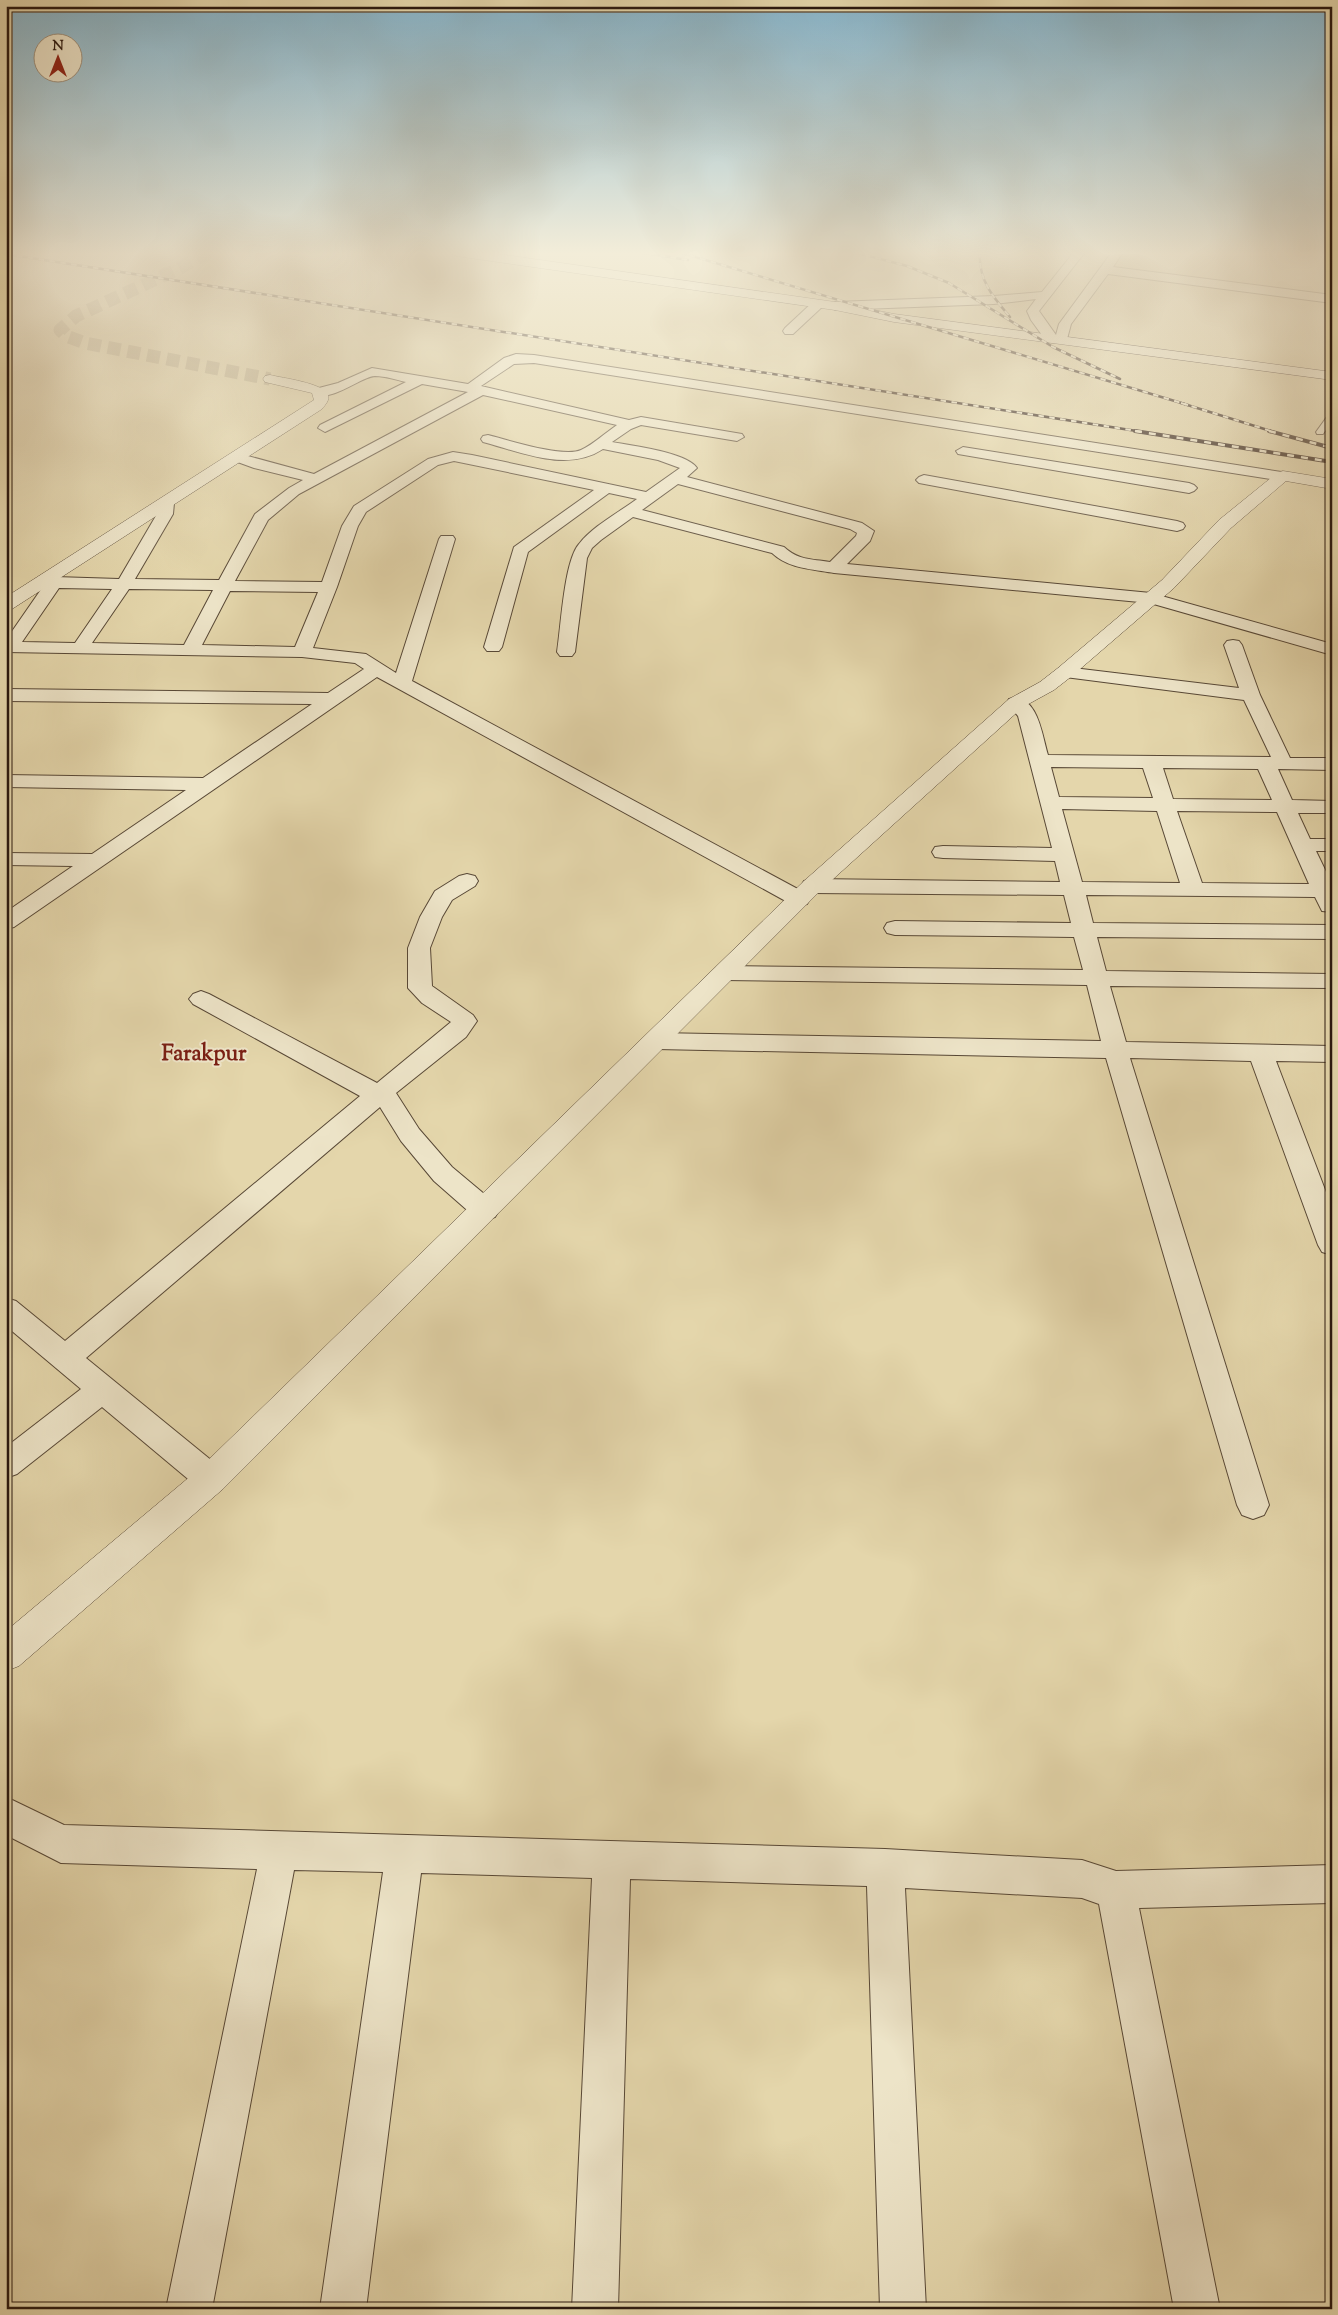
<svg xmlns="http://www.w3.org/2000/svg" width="1338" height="2315" font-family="'Sorts Mill Goudy',serif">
  <rect width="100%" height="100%" fill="#e4d6ab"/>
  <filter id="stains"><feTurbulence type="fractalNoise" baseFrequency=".004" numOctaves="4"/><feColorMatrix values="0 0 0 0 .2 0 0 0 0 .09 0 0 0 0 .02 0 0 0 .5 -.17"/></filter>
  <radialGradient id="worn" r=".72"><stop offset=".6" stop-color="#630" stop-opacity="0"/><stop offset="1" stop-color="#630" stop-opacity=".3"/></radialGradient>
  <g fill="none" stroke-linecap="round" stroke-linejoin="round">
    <path stroke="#bfb08c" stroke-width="13" stroke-dasharray="13 7" stroke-linecap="butt" d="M208 252 178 269 76 316 60 330 66 336 85 343 270 379"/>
    <defs>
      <path id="service" d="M1329 414H1332V421L1323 434H1317L1316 432Z"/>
      <g id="minor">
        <path d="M1074 252H1085L1039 311 1056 335 1059 324 1112 252H1123L1113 267 1332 295V303L1108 274 1071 324 1067 339 1061 343 1047 342 1031 320 1027 311 1036 299 994 304 835 310 829 306 835 302 994 296 1042 292Z"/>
        <path d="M818 300 824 304 822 307 793 334H785L783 331 785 328 814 301Z"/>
        <path d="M516 354 534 355 1288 473 1291 476 1288 479 1283 481 534 363 514 364 481 386 629 420 641 417 742 434 744 437 737 441 641 425 631 429 612 442C632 446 686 452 697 468L687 477 862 523 874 531 870 541 847 564 1151 593 1332 644V655L1150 603 834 573C812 569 789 569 772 553L633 517 601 540 592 548 587 558 575 652 572 656H560L557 652C561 627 564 561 579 544 593 526 618 513 637 499L609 493 528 552 502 647 499 651H487L484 647 514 547 594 490 454 461 438 465 366 512 358 526 337 587 313 648 366 654 396 673 439 539 441 536H453L455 539 412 681 807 894 810 899 807 904 799 906 791 904 377 677 14 927 6 929V912L73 866 6 865V853L92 854 186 790 6 787V775L203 778 312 704 6 701V689L328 693 364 669 355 663 302 657 6 652V640L42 588 36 587 34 583 36 579 55 577 119 579 157 514 161 500H171L174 503 173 514 135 579 219 580 255 514 289 488 303 480 254 468 232 460 230 457 232 454 237 453 314 474 468 392 422 384 325 432 318 428 320 425 406 382C397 380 385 376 375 376 360 377 336 400 315 395L313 392 315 389 338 383 372 368 468 384 504 358ZM483 395 617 425C605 433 594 444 581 450 563 458 508 440 488 435L483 436 481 439 483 442C521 452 567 473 603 449L658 460 680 468 646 492 472 455 453 452 428 459 354 506 342 526 322 582 235 581 268 520 299 494ZM678 484 850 529 857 533 856 536 830 562C811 559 798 560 784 547L642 510ZM59 588 112 589 75 643 22 642ZM129 589 213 590 184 645 92 643ZM230 591 318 592 295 647 202 645Z"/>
        <path d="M963 447 1189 483 1194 485 1197 488 1194 491 1189 493 958 454 956 451Z"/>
        <path d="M924 475 1177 521 1183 523 1185 526 1183 529 1177 531 919 483 916 480 919 477Z"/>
        <path d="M1233 640 1239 641 1242 645 1260 695 1290 758H1332V770L1278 769 1292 800 1332 801V813H1298L1310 839H1332V851H1316L1332 884V912L1322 911 1315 897 1086 895 1093 923 1332 925V939L1097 937 1106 971 1332 974V988L1110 986 1126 1042 1332 1046V1062L1276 1061 1332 1208V1255L1322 1252 1318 1245 1251 1061 1130 1058 1269 1505 1264 1515 1253 1519 1242 1515 1237 1505 1106 1058 657 1049 648 1047 645 1041 648 1035 657 1033 1101 1041 1087 985 724 980 716 978 712 973 716 968 724 966 1083 970 1074 937 895 935 887 933 884 928 887 923 895 921 1071 923 1064 895 812 893 804 891 801 886 804 881 812 879 1060 882 1055 861 943 858 935 857 932 852 935 847 943 846 1052 848 1018 716 1007 703 1009 699C1038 692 1042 736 1048 755L1271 757 1244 700 1065 677 1059 676 1056 672 1059 668 1065 667 1239 688 1224 645 1227 641ZM1051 767 1143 768 1153 798 1059 797ZM1163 768 1258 769 1272 800 1173 799ZM1062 809 1157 811 1180 883 1082 882ZM1177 811 1277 812 1309 884 1202 883Z"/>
        <path d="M467 874 475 876 478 881 475 886 452 900 442 917 430 948 432 986 473 1015 477 1021 466 1037 396 1093 419 1129 452 1167 495 1203 499 1210 495 1217 485 1220 475 1217 434 1181 401 1141 380 1107 86 1358 222 1469 227 1479 222 1489 211 1493 200 1489 102 1407 17 1474 6 1478V1447L81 1389 6 1326V1298L16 1301 65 1341 360 1096 193 1004 189 999 193 994 201 991 209 994 377 1083 451 1022 422 1003 408 988V948L420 917 435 891 459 876Z"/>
        <path d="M6 1797 64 1825 885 1849 1082 1860 1116 1871 1332 1865V1903L1139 1908 1220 2309H1174L1099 1904 1082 1898 905 1888 926 2309H880L867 1886 630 1879 618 2309H572L592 1878 421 1873 366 2309H320L383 1872 294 1870 212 2309H166L257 1869 61 1863 6 1835Z"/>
      </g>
      <g id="tertiary">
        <path d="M270 375C282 378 324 383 328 395 330 400 325 405 322 409L12 609 6 610V597L314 400 312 393 265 382 263 379 265 376Z"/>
        <path d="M1283 471 1332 479V489L1286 481 1231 528 1174 588 1072 676 1054 690 1023 707 820 891 223 1489 19 1666 6 1671V1631L199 1469 804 881 1009 699 1040 682 1058 668 1162 580 1219 520 1277 473Z"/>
      </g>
      <path id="secondary" d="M450 252H484L835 302 894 314 1332 372V380L894 322 835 310 456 256Z"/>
    </defs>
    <use href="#service" stroke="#584836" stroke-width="2"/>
    <use href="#minor" stroke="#584836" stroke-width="2"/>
    <use href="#tertiary" stroke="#584836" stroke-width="1"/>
    <use href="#secondary" stroke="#2a180f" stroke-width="1"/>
    <use href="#service" fill="#ede4c8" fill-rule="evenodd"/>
    <use href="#minor" fill="#ede4c8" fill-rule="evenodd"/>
    <use href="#tertiary" fill="#ede4c8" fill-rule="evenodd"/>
    <use href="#secondary" fill="#ede4c8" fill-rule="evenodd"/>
    <defs>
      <g id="rail-far1">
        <path d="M638 252 688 260"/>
        <path d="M679 252 1188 405"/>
        <path d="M854 252 907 266 949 283 1053 347 1120 379"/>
        <path d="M980 252C978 280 993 297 1010 317"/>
        <path d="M6 254 1143 432"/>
        <path d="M1181 403 1274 432"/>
      </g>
      <g id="rail">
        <path d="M1135 431 1332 462"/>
        <path d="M1269 431 1332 448"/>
      </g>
    </defs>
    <use href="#rail-far1" stroke="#2a180f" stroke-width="2.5"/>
    <use href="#rail" stroke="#2a180f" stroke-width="4"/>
    <use href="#rail-far1" stroke="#ede4c8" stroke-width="2" stroke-dasharray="5.5" stroke-linecap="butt"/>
    <use href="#rail" stroke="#ede4c8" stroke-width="2.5" stroke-dasharray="7" stroke-linecap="butt"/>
  </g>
  <linearGradient id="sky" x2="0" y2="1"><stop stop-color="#87b6cd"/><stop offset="0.44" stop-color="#f3edd9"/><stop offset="1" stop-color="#f3edd9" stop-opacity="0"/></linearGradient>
  <rect width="1338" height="576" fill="url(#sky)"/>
  <g text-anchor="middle" stroke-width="4" stroke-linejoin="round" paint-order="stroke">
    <g font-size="22" font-weight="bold" fill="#7a1f14" stroke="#ede4c8">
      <text x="204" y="1060">Farakpur</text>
    </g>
  </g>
  <rect width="1338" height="2315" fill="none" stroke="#e4d6ab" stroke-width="25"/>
  <rect x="8" y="8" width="1323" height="2300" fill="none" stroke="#2a180f" stroke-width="2.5"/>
  <rect x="12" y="12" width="1313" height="2290" fill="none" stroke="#2a180f"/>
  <g transform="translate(58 58)"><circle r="24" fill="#ede4c8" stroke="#9f927e"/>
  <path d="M0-4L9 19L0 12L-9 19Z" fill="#8f2418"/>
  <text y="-8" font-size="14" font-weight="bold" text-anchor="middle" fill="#2a180f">N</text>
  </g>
  <rect width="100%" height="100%" filter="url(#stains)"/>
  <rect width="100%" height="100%" fill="url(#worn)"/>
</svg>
